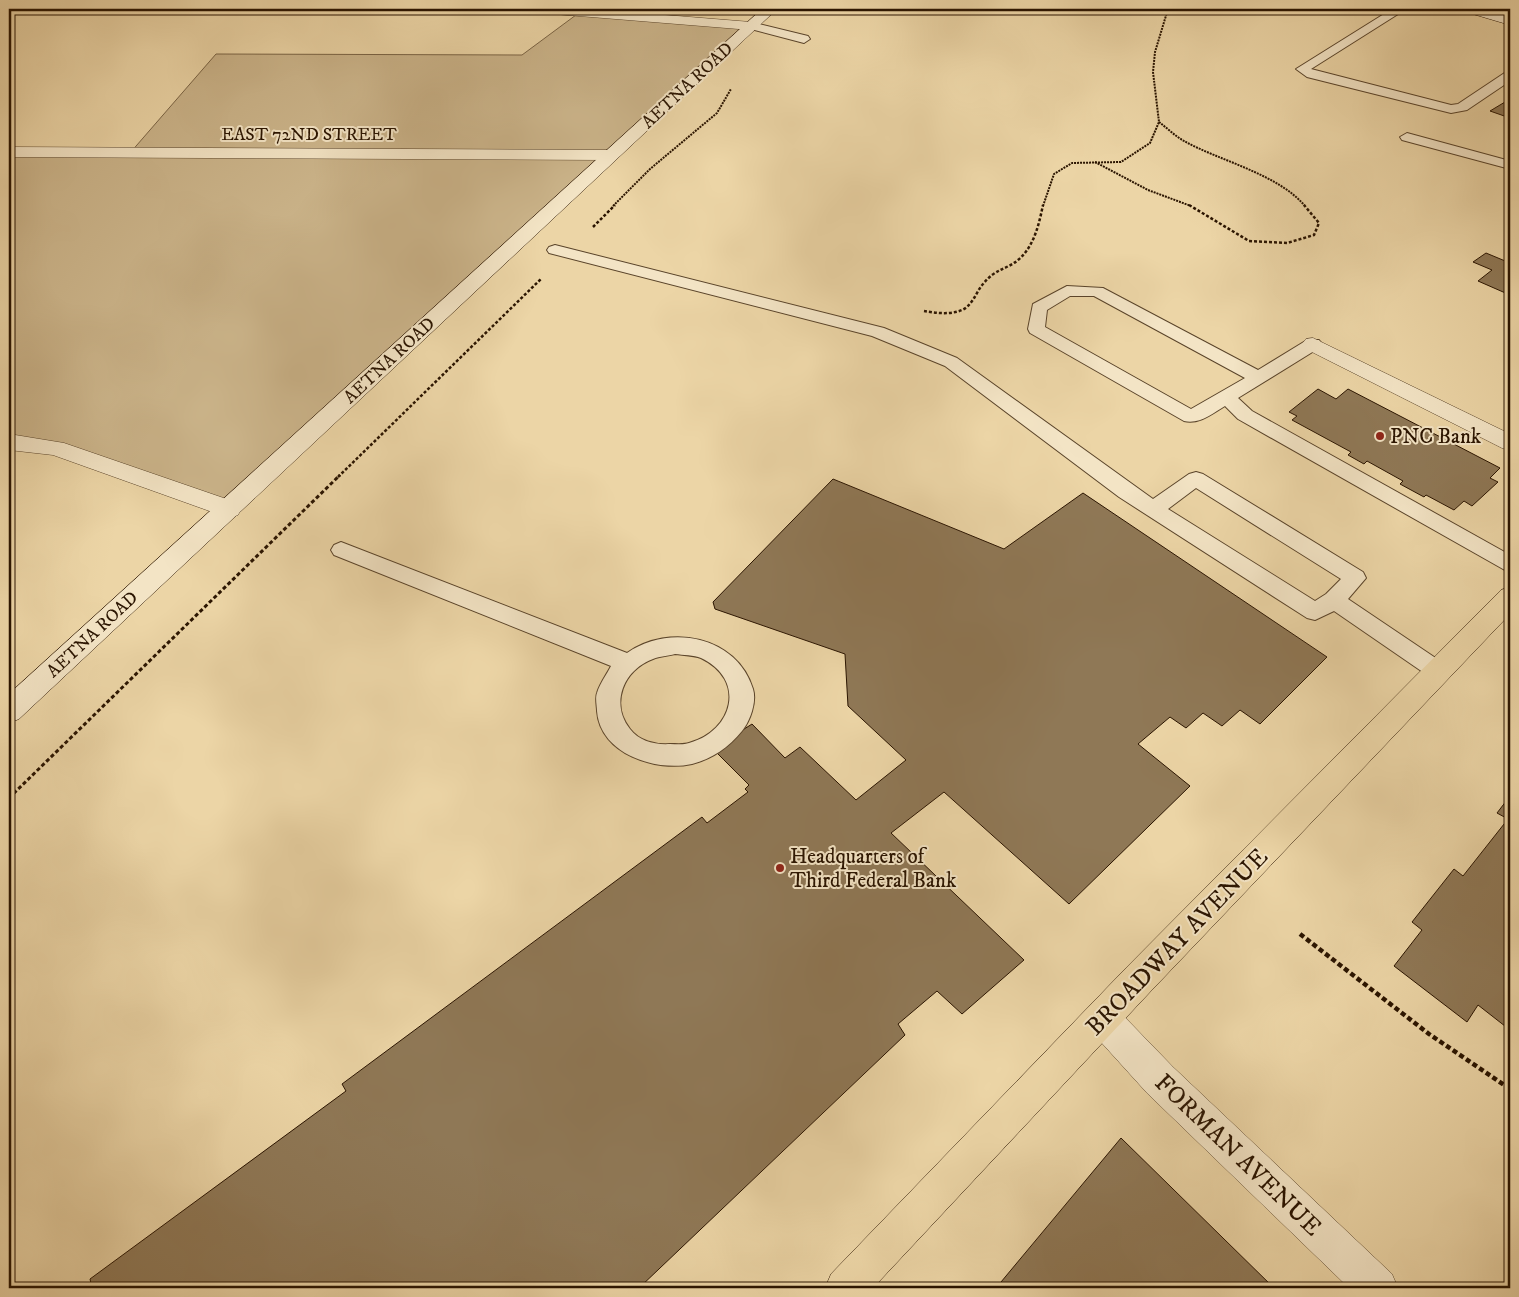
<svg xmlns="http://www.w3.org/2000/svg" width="1519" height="1297" font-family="'IM FELL DW Pica',serif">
  <rect width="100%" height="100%" fill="#ecd5a6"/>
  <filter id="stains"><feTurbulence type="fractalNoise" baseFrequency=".004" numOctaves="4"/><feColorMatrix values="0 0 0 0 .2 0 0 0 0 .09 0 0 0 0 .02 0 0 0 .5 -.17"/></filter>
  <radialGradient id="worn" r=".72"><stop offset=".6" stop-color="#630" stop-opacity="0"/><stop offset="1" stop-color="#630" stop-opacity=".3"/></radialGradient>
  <path fill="#cbb48a" stroke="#7a6445" d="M580 12 751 26 229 509 56 448 9 442V152L130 153 216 54 522 55Z"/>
  <g fill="#8f7856" stroke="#2a1400">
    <path d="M1510 99V118L1490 111Z"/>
    <path d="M1486 253 1510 263V295L1478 281 1492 270 1473 262Z"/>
    <path d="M1318 389 1336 399 1348 389 1500 468 1490 478 1498 482 1472 506 1464 501 1454 510 1426 495 1424 497 1400 484 1403 481 1367 461 1364 464 1348 455 1351 452 1292 420 1297 416 1289 412Z"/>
    <path d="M833 479 1004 549 1083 493 1327 657 1260 724 1240 710 1222 726 1203 713 1186 728 1170 717 1138 744 1190 786 1069 904 944 792 891 833 1024 960 962 1014 937 991 898 1024 905 1035 639 1288H92L90 1279 346 1091 342 1084 702 817 707 823 748 792 745 789 749 785 713 749 752 724 785 758 800 747 856 800 906 760 848 706 845 654 715 609 713 602Z"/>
    <path d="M1510 796V1030L1478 1005 1467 1022 1394 966 1422 930 1412 922 1454 869 1463 876 1508 819 1497 813Z"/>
    <path d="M1121 1138 1274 1288H996Z"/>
  </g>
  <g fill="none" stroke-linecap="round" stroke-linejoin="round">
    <defs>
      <g id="lane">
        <path d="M1392 9H1406L1311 69 1451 105 1458 104 1506 72 1510 71V81L1467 110 1451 113 1307 77 1296 69Z"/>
        <path d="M751 22 808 36 810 39 804 43 747 28 745 26Z"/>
        <path d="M1407 133 1510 161V169L1402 140 1400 137Z"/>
        <path d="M555 245 884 328 957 358 1153 499 1189 474 1196 472 1203 474 1363 572 1366 578 1348 599 1446 665 1449 671 1446 677 1438 680 1430 677 1334 611 1315 620 1307 618 1119 497 945 366 872 336 549 253 547 250 549 247ZM1196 488 1341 579 1326 594 1315 601 1168 509Z"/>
        <path d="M1067 286 1103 288 1258 370 1307 340H1319L1322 344 1319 348 1238 398 1252 411 1510 555V572L1503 569 1238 419 1225 406C1213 413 1199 425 1184 421L1030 333 1028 329 1033 304ZM1070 296H1094L1245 378 1191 409 1045 327 1047 310Z"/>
        <path d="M341 542 627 653C669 623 737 636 753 689 757 702 750 721 742 731 729 747 712 759 692 764 656 772 600 754 597 711 597 706 595 698 597 693 600 683 607 674 611 666L334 555 331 550 334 545ZM675 654C683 655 694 655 701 658 747 680 733 731 689 743 684 745 676 744 670 744 655 745 639 741 630 729 610 704 623 670 653 659 660 656 668 656 675 654Z"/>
      </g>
      <g id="street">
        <path d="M535 9H591L751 22 758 26 751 30 542 13Z"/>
        <path d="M9 147 610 150 616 151 619 155 616 159 610 160 9 157Z"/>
        <path d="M1313 338 1510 434V451L1502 448 1306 349 1302 344 1306 339Z"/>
        <path d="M9 434 64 443 238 503 241 509 238 515 229 518 53 455 9 450Z"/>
        <path d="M1102 1000 1114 1006 1173 1067 1392 1274 1398 1288H1349L1147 1093 1090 1030 1084 1018 1090 1006Z"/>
      </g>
      <g id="secondary">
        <path d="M762 9H777L19 719 9 723V694Z"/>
        <path d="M1464 9H1485L1510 17V25L1466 12Z"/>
      </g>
      <path id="primary" d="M1510 587V614L1151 991 873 1288H825L831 1274 1127 967 1501 590Z"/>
    </defs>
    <use href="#lane" stroke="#5a442a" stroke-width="2"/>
    <use href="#street" stroke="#5a442a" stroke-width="1"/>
    <use href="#secondary" stroke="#2a1400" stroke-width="1"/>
    <use href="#primary" stroke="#2a1400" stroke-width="1"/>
    <g stroke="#2a1400" stroke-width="2" stroke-dasharray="2 1" stroke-linecap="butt">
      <path d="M1159 122C1167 128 1175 136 1184 141 1220 161 1278 174 1305 206"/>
      <path d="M1095 162 1148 190 1191 206"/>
      <path d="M613 206 650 169 717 113 731 89"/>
      <path d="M1043 206 1054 174 1072 163 1121 162 1150 143 1159 122 1153 72 1155 52 1168 9"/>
    </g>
    <g stroke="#2a1400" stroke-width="2.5" stroke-dasharray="3 2" stroke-linecap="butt">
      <path d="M1189 205 1249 241 1287 243 1314 235 1319 223 1304 205"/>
      <path d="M593 227 615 205"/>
      <path d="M924 311C936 313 950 315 962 310 973 305 976 292 983 284 996 268 1006 270 1018 260 1034 247 1039 224 1043 205"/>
      <path d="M338 477 542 278"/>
    </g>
    <path stroke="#2a1400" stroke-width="3" stroke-dasharray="4 2.5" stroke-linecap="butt" d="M9 798 340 475"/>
    <path stroke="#2a1400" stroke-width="4.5" stroke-dasharray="5 3" stroke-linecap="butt" d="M1300 934 1429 1034 1510 1089"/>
    <use href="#lane" fill="#f3e4c5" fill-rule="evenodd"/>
    <use href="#street" fill="#f3e4c5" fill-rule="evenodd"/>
    <use href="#secondary" fill="#f3e4c5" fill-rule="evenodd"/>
    <use href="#primary" fill="#ecd5a6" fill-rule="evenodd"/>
  </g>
  <g fill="#8f2418" stroke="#f3e4c5" stroke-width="2">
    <circle cx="1380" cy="436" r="5"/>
    <circle cx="780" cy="868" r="5"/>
  </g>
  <g text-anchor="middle" stroke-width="4" stroke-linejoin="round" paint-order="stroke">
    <g font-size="18" fill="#2a1400" stroke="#f3e4c5">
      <text transform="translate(687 85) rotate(-43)" y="6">AETNA ROAD</text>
      <text x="309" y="140">EAST 72ND STREET</text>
      <text transform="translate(389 360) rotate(-43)" y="6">AETNA ROAD</text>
      <text transform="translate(92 634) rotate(-43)" y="6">AETNA ROAD</text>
    </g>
    <g font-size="21" fill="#2a1400" stroke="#f3e4c5" text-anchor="start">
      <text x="1390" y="443">PNC Bank</text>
      <text x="790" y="863">Headquarters of<tspan x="790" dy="24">Third Federal Bank</tspan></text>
    </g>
    <g font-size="25" fill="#2a1400" stroke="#f3e4c5">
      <text transform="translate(1176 941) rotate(-46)" y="9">BROADWAY AVENUE</text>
      <text transform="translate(1239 1154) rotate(44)" y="9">FORMAN AVENUE</text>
    </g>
  </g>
  <rect width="1519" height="1297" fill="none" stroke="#ecd5a6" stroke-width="30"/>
  <rect x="10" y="10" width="1499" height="1277" fill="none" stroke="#2a1400" stroke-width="2.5"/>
  <rect x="15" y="15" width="1489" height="1267" fill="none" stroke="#2a1400"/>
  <rect width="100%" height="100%" filter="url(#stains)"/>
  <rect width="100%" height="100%" fill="url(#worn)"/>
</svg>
